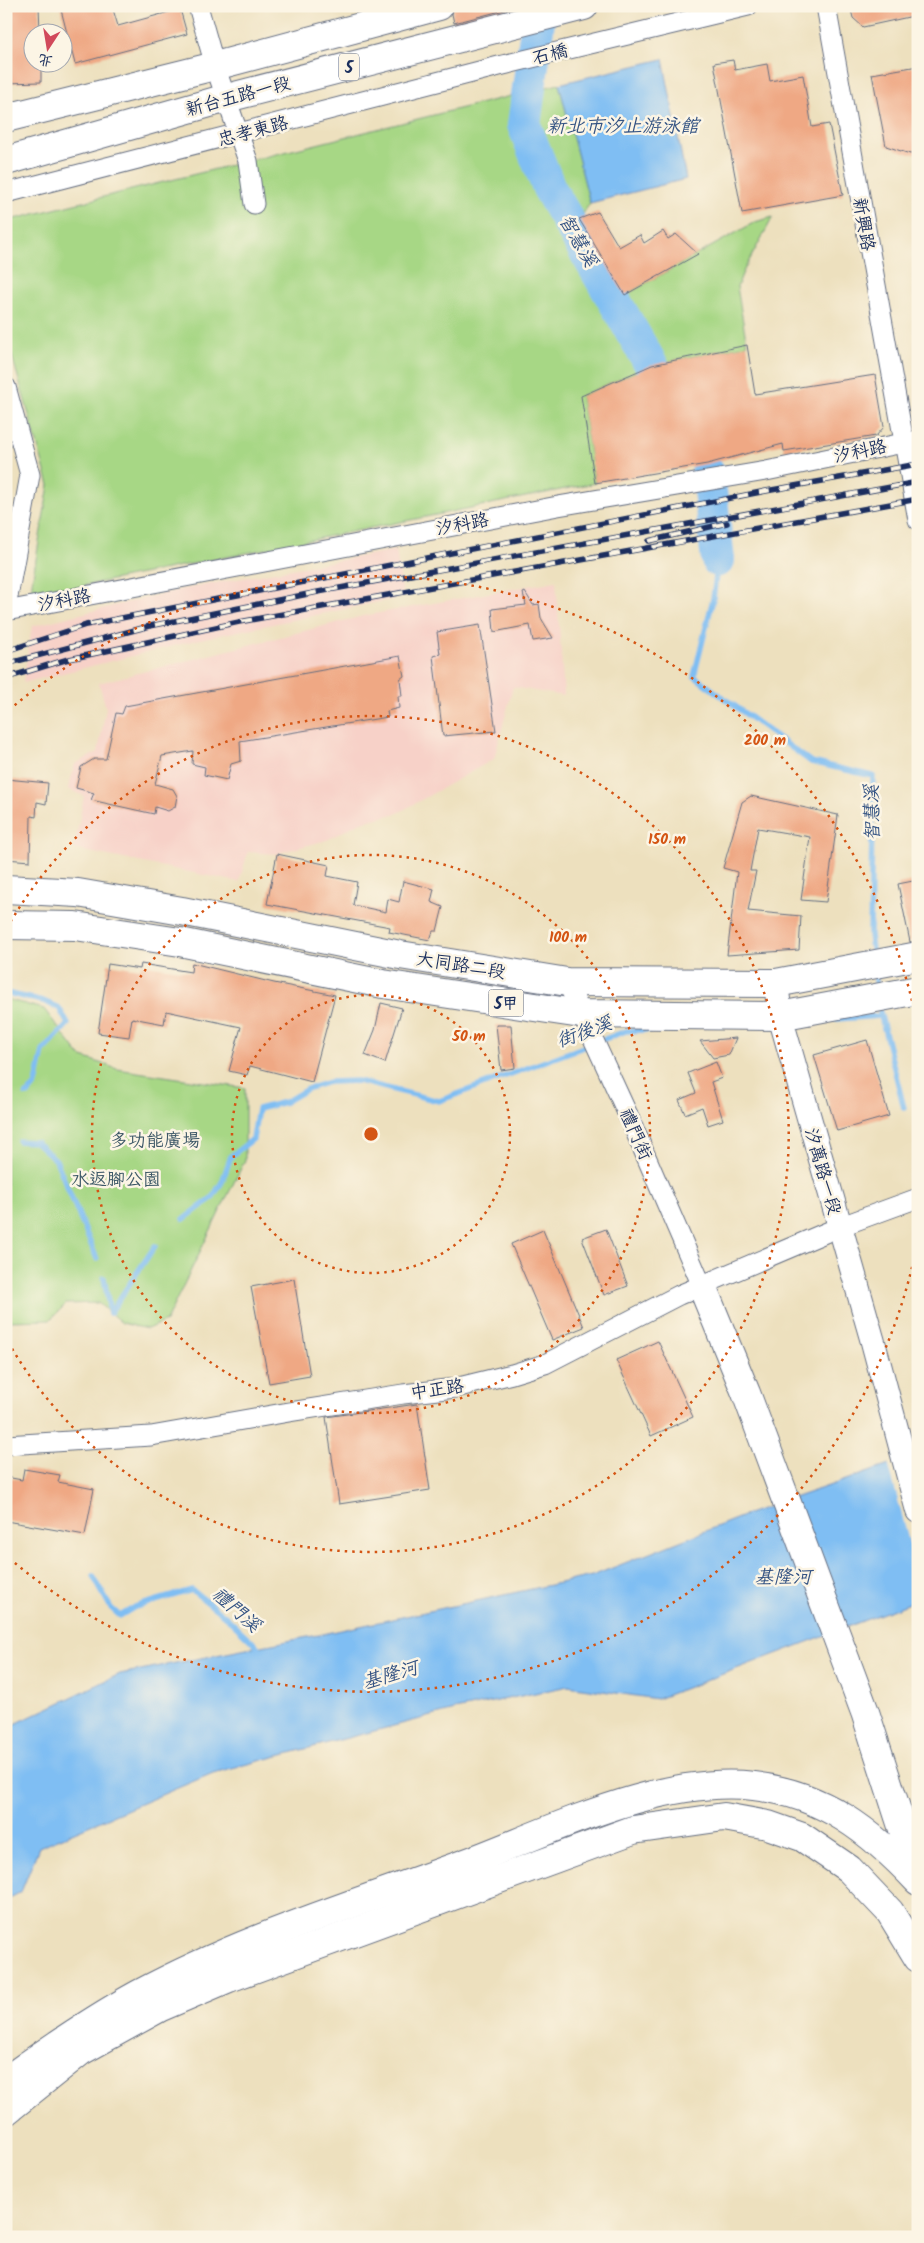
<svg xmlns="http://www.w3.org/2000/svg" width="924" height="2243" font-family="Kalam,'LXGW WenKai TC',sans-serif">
  <rect width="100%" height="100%" fill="#fcf5e5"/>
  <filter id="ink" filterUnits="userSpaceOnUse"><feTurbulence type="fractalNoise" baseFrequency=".02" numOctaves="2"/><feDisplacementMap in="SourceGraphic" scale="10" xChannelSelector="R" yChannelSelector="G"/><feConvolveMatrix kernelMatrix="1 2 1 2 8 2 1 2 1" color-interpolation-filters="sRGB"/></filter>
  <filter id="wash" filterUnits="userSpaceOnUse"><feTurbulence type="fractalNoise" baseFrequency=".0096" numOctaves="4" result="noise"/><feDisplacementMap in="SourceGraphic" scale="20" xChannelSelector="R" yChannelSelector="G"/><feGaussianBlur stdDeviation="1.12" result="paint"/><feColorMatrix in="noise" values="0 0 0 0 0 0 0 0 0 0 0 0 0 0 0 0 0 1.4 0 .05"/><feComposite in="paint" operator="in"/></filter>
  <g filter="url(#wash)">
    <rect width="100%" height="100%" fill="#ede0be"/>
    <g fill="#f7d1c8">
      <path d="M396 550 403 597 205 638 23 683 32 626 178 590Z"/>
      <path d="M556 581 564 696 513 687 494 759 398 813 361 822 327 840 275 854 248 852 239 882 74 849 84 796 68 789 75 764 98 752 106 708 99 683 363 616Z"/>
    </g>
    <g fill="#a7d785" stroke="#618372">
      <path d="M559 84 590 203 579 220 625 295 755 222 773 217 743 272 737 287 747 345 652 365 581 396 595 483 32 596V582L49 485 6 335V221Z"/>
      <path d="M6 999 44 1009 80 1056 117 1069 245 1088V1160L166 1321 147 1329 122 1323 98 1303 66 1304 50 1320 6 1321Z"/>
    </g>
    <g fill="#7fbef3" stroke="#4d76a8">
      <path d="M663 59 686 179 590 203 559 84Z"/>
      <path d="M918 1455V1600L657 1699 568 1686 455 1710 213 1773 39 1847 21 1892 6 1900V1731L15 1724 120 1674 323 1634 592 1576 756 1511Z"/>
    </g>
    <path fill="#ede0be" d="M918 1453V1575L888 1463Z"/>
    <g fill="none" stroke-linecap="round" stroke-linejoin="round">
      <g stroke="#7fbef3" stroke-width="5.5">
        <path d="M718 560 713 599 694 676 811 762 873 776 870 935 873 956"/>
        <path d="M875 970 877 991"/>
        <path d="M6 993 43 1001 59 1008 68 1024 43 1051 36 1084 28 1094H26"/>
        <path d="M880 1012 904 1108"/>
        <path d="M835 1019 881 1016"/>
        <path d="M19 1141 36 1142 56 1160 97 1259"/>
        <path d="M184 1219 212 1198 222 1182 231 1156 253 1139 258 1109 285 1102 307 1089 329 1082 358 1081 439 1101 626 1031 678 1028"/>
        <path d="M104 1278 110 1313"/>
        <path d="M110 1313 155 1246"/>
        <path d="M93 1576 111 1608 120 1616 135 1607 192 1590 226 1617 263 1652"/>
      </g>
      <g stroke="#7fbef3" stroke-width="34">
        <path d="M540 6 524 125 549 188 674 404"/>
        <path d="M708 473 718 560"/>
      </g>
    </g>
    <g id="blocks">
      <g fill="#efa884">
        <path d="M6 6H39L40 32H32V62H41V82L6 83Z"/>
        <path d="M60 6H112L118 26 180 9 187 34 75 64Z"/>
        <path d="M454 6H520L454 23 452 14Z"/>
        <path d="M850 6H918V15L863 27 853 18Z"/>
        <path d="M733 60 735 70 767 64 770 81 803 75 812 127 829 124 843 195 742 213 714 63Z"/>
        <path d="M918 66V153L910 154 886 146 872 74Z"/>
        <path d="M598 212 619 247 640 235 644 243 663 231 668 239 676 234 698 254 625 295 579 219Z"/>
        <path d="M747 345 755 394 875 375 884 427 876 436 784 451 783 444 707 464 595 483 581 396 652 365Z"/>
        <path d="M525 592 533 605 539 604 541 618 553 638 533 641 530 625 494 632 492 609 526 605 523 593Z"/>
        <path d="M480 625 496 731 443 736 433 656 440 654 437 632Z"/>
        <path d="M400 656 404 676 400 679 402 696H398L399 708 387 711 388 717 240 741 241 761 231 764 227 780 204 775 205 767 192 764 193 751 162 756 155 784 173 789 177 796 175 807 168 811 155 807 154 814 91 800 94 793 76 788 81 767 94 759H106L116 713 122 714 125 706Z"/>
        <path d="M6 779 48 783 46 804 37 802 36 817 31 816 30 861 6 859Z"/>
        <path d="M751 796 838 815 826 902 801 900 810 837 758 828 750 871H756L748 911 801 916 799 950 727 955 737 872 723 868 742 802Z"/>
        <path d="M277 854 329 865 327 876 357 882 353 905 386 912 388 899 399 902 403 881 434 889 431 902 443 907 437 931H433L430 940 389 932 390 927 267 904Z"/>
        <path d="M918 880V941L910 942 898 884Z"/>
        <path d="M192 963 274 983 335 995 312 1082 250 1066 247 1075 229 1071 241 1027 166 1011 164 1024 132 1018 129 1037 98 1033 108 964 140 969 141 964 191 972Z"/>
        <path d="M381 1003 402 1008 385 1063 365 1055 375 1030Z"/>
        <path d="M496 1025H511L515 1068 501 1070Z"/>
        <path d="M736 1038 729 1055 713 1058 700 1041Z"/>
        <path d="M867 1040 889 1116 837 1131 814 1055Z"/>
        <path d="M716 1062 722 1078 711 1082 723 1120 708 1125 702 1107 685 1114 679 1100 696 1093 688 1073Z"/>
        <path d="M606 1229 628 1286 604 1295 582 1238Z"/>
        <path d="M543 1230 584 1327 552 1340 511 1244Z"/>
        <path d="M294 1279 310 1376 269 1383 251 1287Z"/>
        <path d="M658 1341 693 1417 651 1436 616 1360Z"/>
        <path d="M417 1404 430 1490 339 1504 326 1417Z"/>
        <path d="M24 1469 60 1475 58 1482 94 1489 85 1535 6 1521V1477L22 1480Z"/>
      </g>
    </g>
  </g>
  <g filter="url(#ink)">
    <use href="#blocks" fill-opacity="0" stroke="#646d80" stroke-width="1"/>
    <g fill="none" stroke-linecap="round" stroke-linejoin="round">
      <defs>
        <g id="minor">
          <path d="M198 6 215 66 248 161 254 204"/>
          <path d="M826 6 918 520"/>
          <path d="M6 193 499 66 748 6"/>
          <path d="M6 387 30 475 6 608"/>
          <path d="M6 611 558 506 766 471 918 440"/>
          <path d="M567 982 629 1117 702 1286"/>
          <path d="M6 1445 151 1436 289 1412 403 1394 455 1388 512 1374 545 1364 679 1295 839 1227 918 1198"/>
        </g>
        <path id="tertiary" d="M776 983 780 1016 873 1342 918 1511"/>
        <g id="primary">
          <path d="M6 118 215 66 439 6"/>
          <path d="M6 161 227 98 584 6"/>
          <path d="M6 889 78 893 182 911 400 955 567 982 776 983 918 956"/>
          <path d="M6 925 75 926 180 942 383 984 581 1014 780 1016 918 990"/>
        </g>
        <g id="motorway">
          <path d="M702 1286 746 1393 865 1712 918 1876"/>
          <path d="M6 2083 18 2072C57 2044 97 2017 139 1994 243 1938 358 1903 468 1862 553 1830 661 1775 754 1786 824 1794 872 1832 918 1881"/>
          <path d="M6 2111 81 2051 159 2008 229 1978 633 1830 724 1817 768 1825 802 1837 849 1869 890 1912 918 1958"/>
        </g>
      </defs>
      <use href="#minor" stroke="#646d80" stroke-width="21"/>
      <use href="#tertiary" stroke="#646d80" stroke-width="26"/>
      <use href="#primary" stroke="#646d80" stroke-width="30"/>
      <use href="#motorway" stroke="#646d80" stroke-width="30"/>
      <use href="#minor" stroke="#fff" stroke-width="19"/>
      <use href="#tertiary" stroke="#fff" stroke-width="24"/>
      <use href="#primary" stroke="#fff" stroke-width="28"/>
      <use href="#motorway" stroke="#fff" stroke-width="28"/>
      <defs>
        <g id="rail">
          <path d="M649 541 727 523"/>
          <path d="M6 651 86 625 766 491 918 464"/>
          <path d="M6 664 150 626 318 592 918 482"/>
          <path d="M6 678 65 660 239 622 918 499"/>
        </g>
      </defs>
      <use href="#rail" stroke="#1b2f5e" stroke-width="5.5"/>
      <use href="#rail" stroke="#fcf5e5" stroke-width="4" stroke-dasharray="11" stroke-linecap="butt"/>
    </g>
  </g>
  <g fill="none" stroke="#d45514" stroke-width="2.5" stroke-dasharray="2.5 5">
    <circle cx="371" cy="1134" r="139"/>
    <circle cx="371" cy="1134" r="279"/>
    <path d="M7 928A418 418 0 1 1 7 1340"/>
    <path d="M917 1245A557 557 0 0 1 9 1558M9 710A557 557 0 0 1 917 1023"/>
  </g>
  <g text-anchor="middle" stroke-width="5" stroke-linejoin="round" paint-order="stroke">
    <g fill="#fcf5e5" stroke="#5e6a86" stroke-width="1">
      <rect x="339" y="53.5" width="20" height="27" rx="4"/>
      <rect x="488.5" y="989.5" width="35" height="27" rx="4"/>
    </g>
    <g font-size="16" font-weight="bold" fill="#1b2f5e">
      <text x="349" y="73">5</text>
      <text x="506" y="1009">5甲</text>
    </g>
    <g font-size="18" fill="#1b2f5e" stroke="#fcf5e5">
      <text transform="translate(550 54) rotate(-14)" y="6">石橋</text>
      <text transform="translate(238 96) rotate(-15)" y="6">新台五路一段</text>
      <text transform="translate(253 131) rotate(-15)" y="6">忠孝東路</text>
      <text transform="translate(864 224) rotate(80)" y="6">新興路</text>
      <text transform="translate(860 451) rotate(-12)" y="6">汐科路</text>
      <text transform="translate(462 524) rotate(-11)" y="6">汐科路</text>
      <text transform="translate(64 600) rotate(-11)" y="6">汐科路</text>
      <text transform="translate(461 965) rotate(9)" y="6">大同路二段</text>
      <text transform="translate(636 1134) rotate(66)" y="6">禮門街</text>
      <text transform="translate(823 1171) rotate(74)" y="6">汐萬路一段</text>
      <text transform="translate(437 1389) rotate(-8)" y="6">中正路</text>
    </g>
    <g font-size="18" fill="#3e5968" stroke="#fcf5e5">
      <text x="155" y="1146">多功能廣場</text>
      <text x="116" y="1185">水返腳公園</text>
    </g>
    <g font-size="19" font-style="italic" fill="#345383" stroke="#fcf5e5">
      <text x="623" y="132">新北市汐止游泳館</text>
      <text transform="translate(579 240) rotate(60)" y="7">智慧溪</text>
      <text transform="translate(871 813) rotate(-91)" y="7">智慧溪</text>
      <text transform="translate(584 1031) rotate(-20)" y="7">街後溪</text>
      <text x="783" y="1583">基隆河</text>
      <text transform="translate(237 1609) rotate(41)" y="7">禮門溪</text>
      <text transform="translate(390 1674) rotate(-16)" y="7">基隆河</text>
    </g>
  </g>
  <circle cx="371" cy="1134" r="8" fill="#d45514" stroke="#fcf5e5" stroke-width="2.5"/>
  <g font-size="15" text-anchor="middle" font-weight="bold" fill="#d45514" stroke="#fcf5e5" stroke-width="5" stroke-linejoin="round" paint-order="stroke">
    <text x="765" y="745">200 m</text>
    <text x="667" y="844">150 m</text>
    <text x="568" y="942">100 m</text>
    <text x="469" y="1041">50 m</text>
  </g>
  <rect width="924" height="2243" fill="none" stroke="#fcf5e5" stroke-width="25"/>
  <g transform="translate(48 48) rotate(192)"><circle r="24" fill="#fcf5e5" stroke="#a2a6af"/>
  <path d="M0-4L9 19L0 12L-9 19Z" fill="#d1495b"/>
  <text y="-8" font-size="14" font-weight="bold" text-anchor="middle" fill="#1b2f5e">北</text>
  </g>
</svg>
